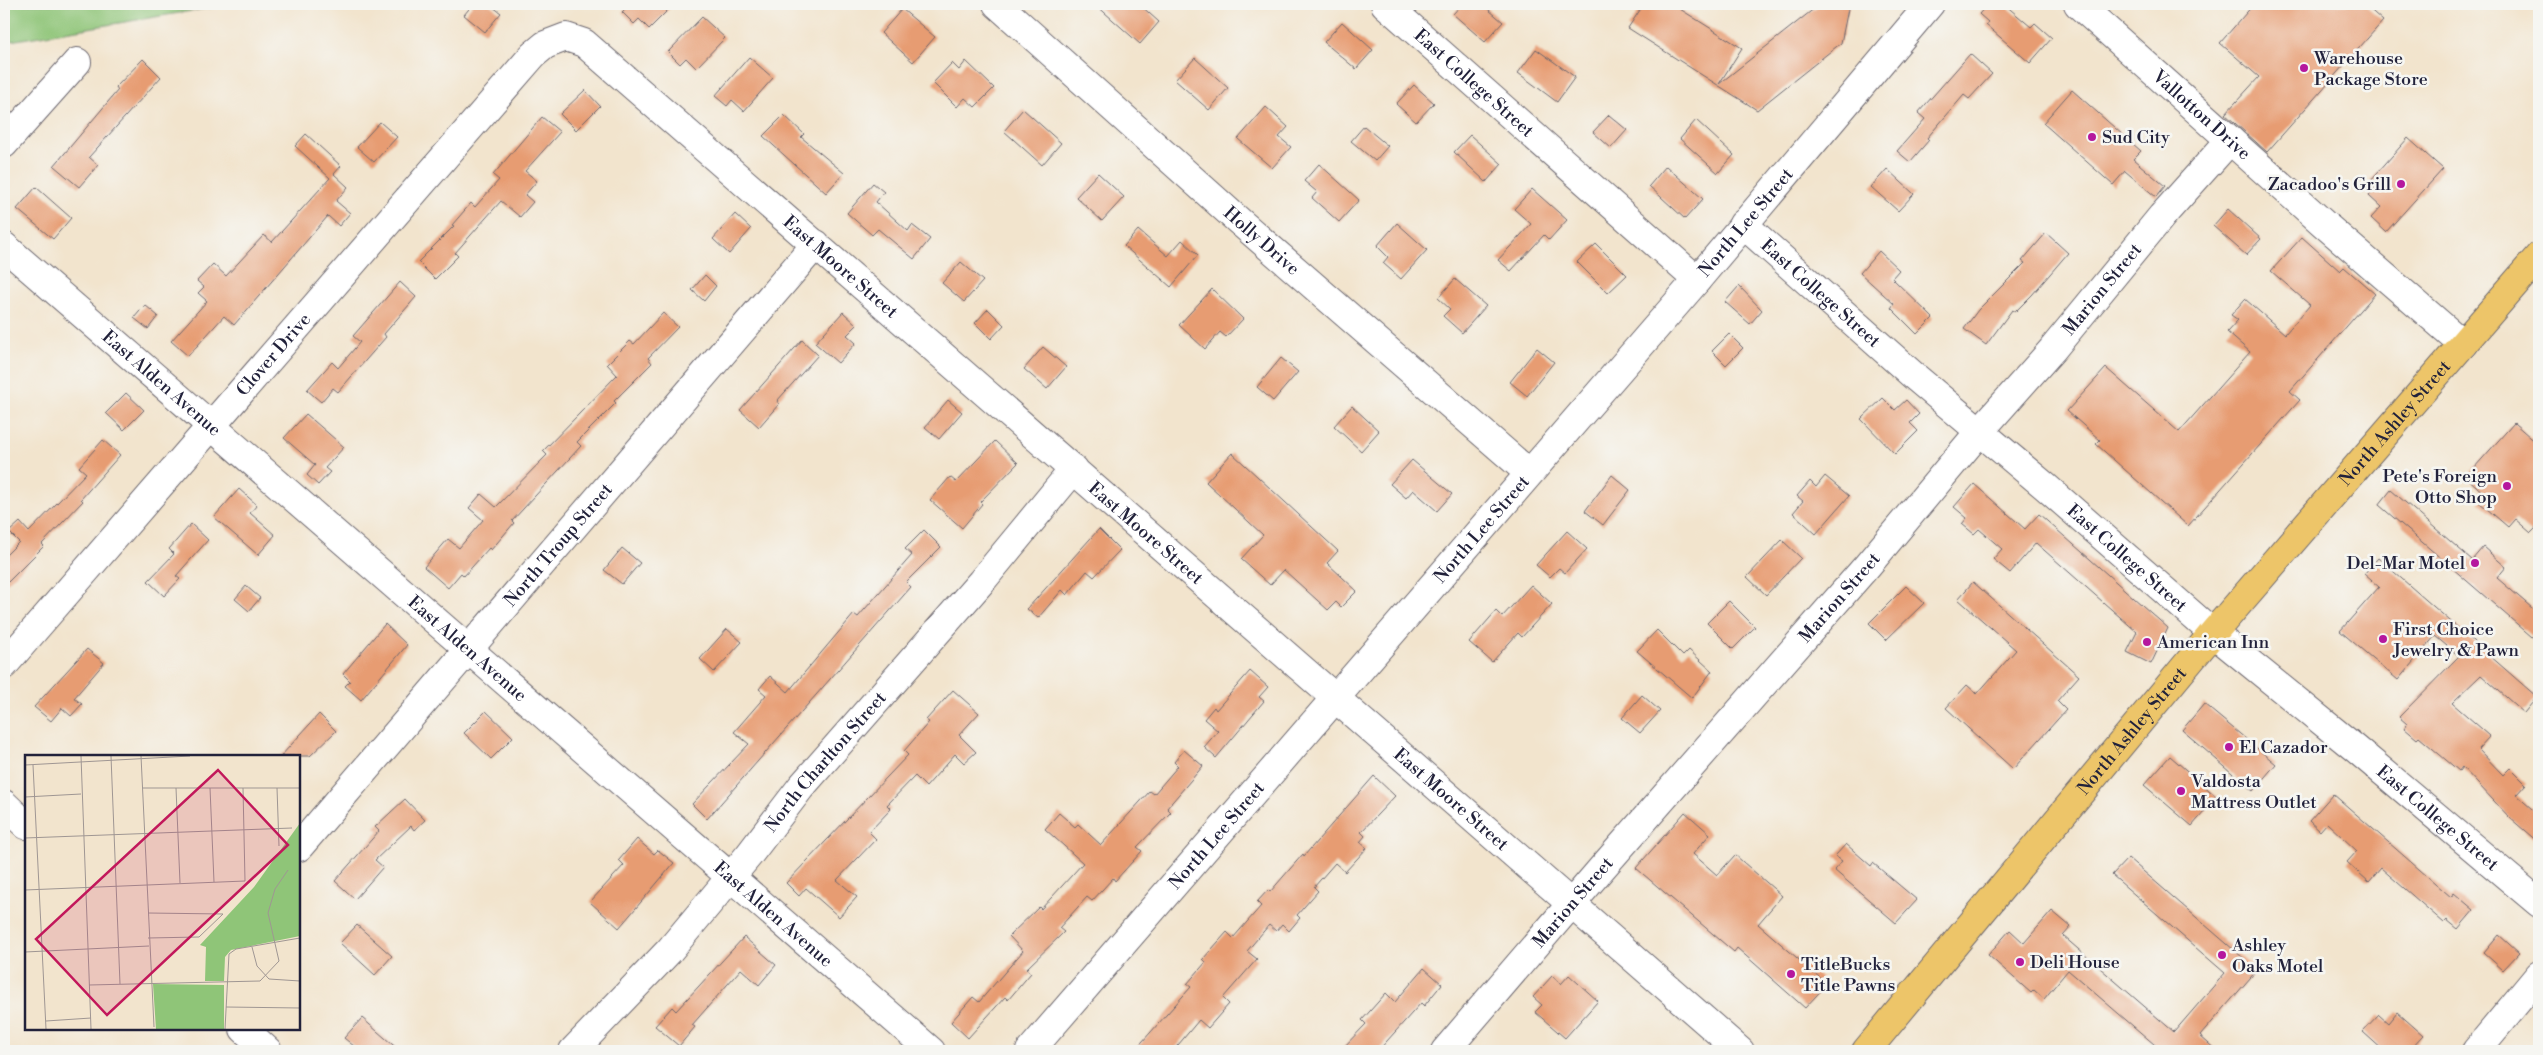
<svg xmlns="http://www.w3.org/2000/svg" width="2543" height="1055" font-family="'Libre Bodoni',serif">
  <rect width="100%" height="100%" fill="#f6f6f2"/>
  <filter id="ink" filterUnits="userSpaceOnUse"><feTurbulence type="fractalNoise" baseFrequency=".02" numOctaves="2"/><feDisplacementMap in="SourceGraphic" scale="10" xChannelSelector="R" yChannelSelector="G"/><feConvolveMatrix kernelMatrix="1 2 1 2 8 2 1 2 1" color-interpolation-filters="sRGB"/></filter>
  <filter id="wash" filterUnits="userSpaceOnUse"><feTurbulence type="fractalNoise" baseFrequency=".0096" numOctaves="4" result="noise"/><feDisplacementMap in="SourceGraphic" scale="20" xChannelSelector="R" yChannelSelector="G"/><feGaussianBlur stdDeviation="1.12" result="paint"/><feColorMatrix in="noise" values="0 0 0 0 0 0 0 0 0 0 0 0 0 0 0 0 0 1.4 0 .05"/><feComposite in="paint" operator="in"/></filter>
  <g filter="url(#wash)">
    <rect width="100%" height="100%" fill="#f2e4cd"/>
    <path fill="#8fc578" stroke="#58745a" d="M4 4H234L4 42Z"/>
    <g id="blocks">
      <g fill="#e79c72">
        <path d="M473 4H489L501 13 485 32 464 15Z"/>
        <path d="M623 4H674L649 29 639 19 634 24 622 12 627 7Z"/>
        <path d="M1095 4H1139L1159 22 1140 44Z"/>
        <path d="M1462 4H1482L1503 22 1485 42 1453 14Z"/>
        <path d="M1644 4H1672L1742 48 1719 84 1820 4H1849L1841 43 1757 110 1628 28Z"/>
        <path d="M1988 4H2004L2031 27 2035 23 2052 38 2030 63 1986 25 1988 22 1979 14Z"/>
        <path d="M2254 4H2364L2383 21 2267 152 2225 114 2259 77 2220 43Z"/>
        <path d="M902 9 935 37 913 62 881 33Z"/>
        <path d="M702 17 725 38 696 68 686 58 680 64 668 52Z"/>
        <path d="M1342 22 1373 50 1356 69 1324 42Z"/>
        <path d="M1536 49 1575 77 1557 102 1518 73Z"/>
        <path d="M1970 54 1992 74 1969 99 1964 95 1927 138 1929 140 1910 162 1897 151 1925 119 1918 113Z"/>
        <path d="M749 57 773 78 744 111 732 100 727 106 715 96Z"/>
        <path d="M1195 58 1228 88 1209 110 1175 80Z"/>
        <path d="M143 59 161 77 89 157 98 165 79 187 54 166 118 90 116 87Z"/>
        <path d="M966 61 994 88 975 107 965 98 957 107 933 83 952 63 959 70Z"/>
        <path d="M1414 85 1434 103 1416 122 1396 104Z"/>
        <path d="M585 90 600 106 576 130 560 114Z"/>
        <path d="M2072 90 2141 151 2133 159 2165 186 2156 197 2125 171 2113 185 2043 123Z"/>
        <path d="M1266 107 1288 127 1279 137 1291 147 1272 168 1238 139Z"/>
        <path d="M1023 109 1061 143 1042 165 1004 131Z"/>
        <path d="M784 115 804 134 801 137 844 173 826 193 763 136Z"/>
        <path d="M1609 115 1627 130 1611 148 1593 132Z"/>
        <path d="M542 117 560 132 525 171 537 181 525 195 533 202 520 217 501 201 455 253 458 256 435 279 418 262 454 226 452 225 471 203 475 207 499 180 493 175Z"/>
        <path d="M1696 120 1734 155 1718 173 1680 139Z"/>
        <path d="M380 122 397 137 374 162 357 147Z"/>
        <path d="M1364 126 1388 146 1375 161 1351 141Z"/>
        <path d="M306 134 341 166 334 174 348 187 336 201 350 213 339 226 328 216 234 325 224 316 188 356 171 341 207 301 198 293 204 287 197 281 213 264 226 276 264 235 272 242 330 178 295 146Z"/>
        <path d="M1470 135 1502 164 1486 182 1454 152Z"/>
        <path d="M2408 138 2443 169 2386 232 2371 218 2381 207 2369 196 2376 187 2370 181Z"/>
        <path d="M1319 164 1359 200 1339 222 1312 198 1317 192 1304 181Z"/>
        <path d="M1666 166 1703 199 1685 219 1649 186Z"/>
        <path d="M1887 169 1914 194 1898 211 1871 187Z"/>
        <path d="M1098 173 1124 197 1102 221 1076 197Z"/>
        <path d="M873 183 884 192 876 202 908 231 912 225 930 239 914 259 878 229 872 235 847 213Z"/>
        <path d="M36 187 71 218 53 239 17 209Z"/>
        <path d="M1532 189 1567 220 1549 240 1544 235 1511 271 1498 260 1531 224 1514 209Z"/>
        <path d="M2228 209 2261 239 2246 255 2213 226Z"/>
        <path d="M735 214 751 229 729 254 713 239Z"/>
        <path d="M1397 223 1427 250 1401 279 1383 263 1388 257 1377 246Z"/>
        <path d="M1138 230 1168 256 1182 240 1198 255 1171 287 1124 246Z"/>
        <path d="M2046 233 2068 253 2032 295 2015 312 2012 310 1986 345 1964 329 1978 310 2025 263 2022 261Z"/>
        <path d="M2302 237 2340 271 2344 267 2375 294 2290 391 2300 400 2188 526 2096 444 2100 440 2067 411 2106 368 2179 432 2250 352 2227 332 2238 320 2231 315 2245 299 2285 334 2310 305 2271 271Z"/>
        <path d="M1596 244 1627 275 1608 293 1577 262Z"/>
        <path d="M1879 251 1899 270 1892 278 1933 318 1917 334 1891 308 1894 304 1860 273Z"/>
        <path d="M961 262 983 281 964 302 942 283Z"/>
        <path d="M705 275 716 286 704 301 692 290Z"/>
        <path d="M1455 279 1486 306 1462 333 1443 316 1450 309 1438 298Z"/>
        <path d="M400 282 416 297 384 334 386 337 338 392 333 388 321 402 307 390 332 362 338 368 360 342 353 336Z"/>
        <path d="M1739 286 1762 310 1750 324 1725 302Z"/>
        <path d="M1212 289 1243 319 1226 337 1220 332 1205 349 1179 325Z"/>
        <path d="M145 305 158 316 148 329 134 318Z"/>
        <path d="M988 309 1004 325 991 339 975 323Z"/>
        <path d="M843 312 857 325 847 335 856 343 838 363 815 343Z"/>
        <path d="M663 313 678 327 648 358 652 363 614 401 616 403 577 442 581 446 512 521 514 523 491 550 489 548 464 576 461 573 448 588 424 567 448 539 459 548 483 520 469 508 481 494 496 507 547 455 543 451 617 375 607 364 630 341 634 344Z"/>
        <path d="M1729 334 1743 348 1726 365 1712 351Z"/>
        <path d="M802 340 818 355 777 401 779 404 759 427 740 410Z"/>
        <path d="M1043 347 1066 367 1047 389 1024 369Z"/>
        <path d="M1537 348 1554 362 1527 396 1510 382Z"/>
        <path d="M1281 358 1298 372 1273 401 1257 387Z"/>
        <path d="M126 393 144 410 124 430 106 413Z"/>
        <path d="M1883 398 1895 410 1906 400 1919 414 1910 423 1918 431 1895 454 1861 419Z"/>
        <path d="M948 400 962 412 939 439 925 427Z"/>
        <path d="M1352 406 1379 431 1361 451 1334 426Z"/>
        <path d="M306 414 344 447 325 468 330 472 318 485 307 475 315 465 284 438Z"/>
        <path d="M2514 423 2539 445V525L2531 533 2515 519 2508 527 2479 502 2485 494 2466 477Z"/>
        <path d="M103 440 120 455 81 499 83 501 42 544 44 546 4 586V557L19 542 9 532 20 522 29 532 86 473 79 467Z"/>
        <path d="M995 441 1018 463 980 502 982 504 962 528 930 500 950 477 956 482Z"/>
        <path d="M1232 453 1338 551 1327 563 1357 591 1341 607 1336 602 1328 610 1284 570 1270 585 1241 559 1263 535 1206 482Z"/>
        <path d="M1412 460 1452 494 1437 511 1413 490 1406 498 1390 484Z"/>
        <path d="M1612 475 1630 490 1603 525 1585 511Z"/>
        <path d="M1825 476 1849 496 1816 534 1793 513 1803 501 1797 496 1810 481 1816 487Z"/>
        <path d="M1974 484 2025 529 2039 514 2168 628 2151 664 2127 652 2137 632 2036 543 2010 573 1993 559 2002 549 1979 529 1974 534 1962 524 1967 518 1954 507Z"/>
        <path d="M239 489 257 505 250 513 275 535 258 555 214 517Z"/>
        <path d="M2391 490 2472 560 2483 547 2506 567 2497 578 2539 614V643L2379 505Z"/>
        <path d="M191 524 208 540 176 576 180 579 164 596 148 581 174 554 169 549Z"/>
        <path d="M1099 529 1120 550 1094 577 1087 571 1067 595 1062 590 1038 618 1027 609Z"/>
        <path d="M924 530 941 547 906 582 911 587 707 819 692 804 749 744 734 732 766 695 759 689 770 676 788 692 854 614 858 617 912 555 905 549Z"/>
        <path d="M1567 531 1587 549 1565 573 1559 568 1550 577 1536 565Z"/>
        <path d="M1782 540 1801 558 1766 595 1747 577Z"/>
        <path d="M622 548 640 563 622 584 604 570Z"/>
        <path d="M2378 558 2537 697 2524 713 2481 675 2452 703 2490 736 2478 749 2503 775 2510 768 2526 784 2516 795 2539 815V843L2510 818 2462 767 2459 771 2419 737 2417 739 2404 728 2407 724 2399 717 2459 656 2435 636 2398 680 2340 631 2379 587 2364 574Z"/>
        <path d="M1973 582 2079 676 2057 701 2066 710 2013 769 1946 708 1967 685 1977 694 2016 650 1958 599Z"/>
        <path d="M1531 585 1552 604 1522 637 1518 633 1492 662 1469 642 1496 611 1502 617Z"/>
        <path d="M246 586 260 598 249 611 235 599Z"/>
        <path d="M1906 586 1924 603 1886 640 1869 623Z"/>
        <path d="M1729 601 1755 627 1733 649 1707 623Z"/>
        <path d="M385 624 407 645 361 700 345 686 350 681 343 674Z"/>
        <path d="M727 629 742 642 714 672 700 659Z"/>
        <path d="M1657 630 1683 656 1689 650 1712 671 1692 698 1637 651Z"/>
        <path d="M87 649 104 663 74 698 82 704 71 716 62 708 51 721 34 707Z"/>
        <path d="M1250 671 1268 687 1259 697 1264 701 1216 758 1204 747 1218 731 1204 719 1214 707 1216 710Z"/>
        <path d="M953 690 979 713 959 735 976 752 964 763 955 754 926 787 915 776 887 805 891 809 869 832 876 839 837 880 857 897 839 917 806 888 799 896 786 883 908 755 904 751 929 722 926 720Z"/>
        <path d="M1642 695 1660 711 1640 733 1622 718Z"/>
        <path d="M2204 704 2276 764 2253 791 2182 730Z"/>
        <path d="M486 711 513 737 491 759 464 733Z"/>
        <path d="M319 714 336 731 310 756H281Z"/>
        <path d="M1184 750 1203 766 1167 808 1171 812 1137 847 1142 851 1115 881 1113 878 1092 901 1087 897 1059 928 1064 932 1026 969 1031 973 1008 1000 1005 997 968 1038 951 1022 973 997 979 1002 1023 951 1009 936 1039 907 1041 909 1083 863 1045 829 1059 813 1075 827 1078 824 1101 845 1150 791 1154 794 1178 766 1174 762Z"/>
        <path d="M2170 756 2217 797 2192 826 2144 785Z"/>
        <path d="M1374 776 1395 796 1361 832 1365 836 1360 842 1367 848 1345 872 1335 863 1314 887 1318 891 1297 915 1300 918 1289 931 1282 924 1276 931 1269 925 1247 951 1257 959 1223 998 1229 1004 1208 1028 1199 1020 1173 1051H1134L1191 987 1187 984 1206 962 1203 959 1227 932 1233 938 1261 906 1257 902 1268 890 1270 892 1303 854 1304 856Z"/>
        <path d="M2333 794 2451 897 2454 893 2474 910 2458 929 2447 920 2444 923 2381 868 2369 882 2347 862 2357 851 2327 823 2320 831 2309 821Z"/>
        <path d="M405 799 425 820 414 830 411 826 375 860 383 867 355 899 335 881 379 831 375 827Z"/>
        <path d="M1685 812 1710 834 1693 854 1717 875 1735 855 1782 896 1758 924 1827 984 1805 1008 1737 948 1734 952 1636 868Z"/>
        <path d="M637 839 654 854 658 850 674 863 619 928 590 902 624 865 619 860Z"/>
        <path d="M1846 844 1871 866 1873 863 1917 900 1896 923 1834 870 1842 861 1835 856Z"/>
        <path d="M2128 858 2257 970 2200 1036 2217 1051H2162L2068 970 2044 999 2034 990 2031 993 1988 955 2010 930 2024 943 2052 911 2071 927 2063 936 2174 1032 2225 973 2112 875Z"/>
        <path d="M357 925 392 956 375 975 340 943Z"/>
        <path d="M2499 935 2519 953 2503 970 2484 953Z"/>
        <path d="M744 937 776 965 759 985 741 969 692 1025 695 1027 679 1046 655 1026 672 1007 676 1011Z"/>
        <path d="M1424 968 1442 984 1424 1006 1421 1003 1378 1051H1340L1366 1024 1362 1020 1386 993 1395 1002Z"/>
        <path d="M1569 975 1598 1001 1565 1038 1535 1012 1542 1005 1533 997 1552 976 1561 984Z"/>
        <path d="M2397 1012 2423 1035 2408 1051H2384L2363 1032 2379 1015 2388 1023Z"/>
        <path d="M362 1018 400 1051H360L344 1038Z"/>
      </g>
    </g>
  </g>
  <g filter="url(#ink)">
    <use href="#blocks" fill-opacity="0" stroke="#6b666e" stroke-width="1"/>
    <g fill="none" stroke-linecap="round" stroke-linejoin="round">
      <defs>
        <g id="minor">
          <path id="s1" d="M997 4 1239 221 1529 473"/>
          <path id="s2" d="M1385 4 1697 280"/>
          <path id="s3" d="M2078 4 2324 224 2463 344"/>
          <path d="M4 144 77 62"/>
          <path id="s4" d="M1743 224 1914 376 2046 487 2213 633 2356 749 2539 903"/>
          <path id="s5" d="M4 246 931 1051"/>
          <path id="s6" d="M4 665 533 55 545 45 566 37 584 43 1740 1051"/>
          <path d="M4 804 26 825"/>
          <path id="s7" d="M299 847 816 244"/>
          <path d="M244 1029 268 1051"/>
          <path id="s8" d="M573 1051 669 951 749 855 801 787 981 582 1074 469"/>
          <path id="s9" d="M1030 1051 1697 280 1930 4"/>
          <path id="s10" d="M1445 1051 1602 868 1867 566 1980 431 2052 350 2162 216 2230 140"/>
          <path d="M2476 1051 2539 975"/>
        </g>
        <g id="major">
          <path id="s11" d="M1866 1051 2213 633 2539 256"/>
        </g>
      </defs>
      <use href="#minor" stroke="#6b666e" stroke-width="30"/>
      <use href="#major" stroke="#6b666e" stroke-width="30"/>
      <use href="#minor" stroke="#fff" stroke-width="28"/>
      <use href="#major" stroke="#edc569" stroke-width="28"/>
    </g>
  </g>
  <g fill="#b5179e" stroke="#f6f6f2" stroke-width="2">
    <circle cx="2304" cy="68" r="5"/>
    <circle cx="2092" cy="137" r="5"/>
    <circle cx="2401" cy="184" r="5"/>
    <circle cx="2507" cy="486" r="5"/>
    <circle cx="2475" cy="563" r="5"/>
    <circle cx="2383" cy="639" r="5"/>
    <circle cx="2147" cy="642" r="5"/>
    <circle cx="2229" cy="747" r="5"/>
    <circle cx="2181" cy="791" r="5"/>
    <circle cx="2222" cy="955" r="5"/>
    <circle cx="2020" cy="962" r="5"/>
    <circle cx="1791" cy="974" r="5"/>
  </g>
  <g text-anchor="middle" stroke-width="5" stroke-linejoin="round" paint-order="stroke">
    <g font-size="18" fill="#22223b" stroke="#f6f6f2" text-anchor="start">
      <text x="2314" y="64">Warehouse<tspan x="2314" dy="21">Package Store</tspan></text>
      <text x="2102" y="143">Sud City</text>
      <text x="2391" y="190" text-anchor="end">Zacadoo's Grill</text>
      <text x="2497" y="482" text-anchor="end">Pete's Foreign<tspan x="2497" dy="21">Otto Shop</tspan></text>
      <text x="2465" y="569" text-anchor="end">Del-Mar Motel</text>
      <text x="2393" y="635">First Choice<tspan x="2393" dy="21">Jewelry &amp; Pawn</tspan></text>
      <text x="2157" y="648">American Inn</text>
      <text x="2239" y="753">El Cazador</text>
      <text x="2191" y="787">Valdosta<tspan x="2191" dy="21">Mattress Outlet</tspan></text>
      <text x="2232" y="951">Ashley<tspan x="2232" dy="21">Oaks Motel</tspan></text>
      <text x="2030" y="968">Deli House</text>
      <text x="1801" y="970">TitleBucks<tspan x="1801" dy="21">Title Pawns</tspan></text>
    </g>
    <g font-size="18" fill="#22223b" stroke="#f6f6f2">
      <text dy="6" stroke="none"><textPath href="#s2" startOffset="119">East College Street</textPath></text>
      <text dy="6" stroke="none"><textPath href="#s3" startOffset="166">Vallotton Drive</textPath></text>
      <text dy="6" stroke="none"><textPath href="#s9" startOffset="1095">North Lee Street</textPath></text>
      <text dy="6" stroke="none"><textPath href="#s1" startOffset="355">Holly Drive</textPath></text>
      <text dy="6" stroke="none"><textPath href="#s6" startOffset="1205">East Moore Street</textPath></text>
      <text dy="6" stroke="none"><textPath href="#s10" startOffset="1006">Marion Street</textPath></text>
      <text dy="6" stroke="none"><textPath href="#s4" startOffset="104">East College Street</textPath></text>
      <text dy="6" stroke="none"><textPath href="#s6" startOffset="411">Clover Drive</textPath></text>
      <text dy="6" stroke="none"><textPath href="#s5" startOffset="209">East Alden Avenue</textPath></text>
      <text dy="6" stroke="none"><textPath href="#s11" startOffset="821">North Ashley Street</textPath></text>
      <text dy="6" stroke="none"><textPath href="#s9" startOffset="690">North Lee Street</textPath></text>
      <text dy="6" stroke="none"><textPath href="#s6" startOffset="1610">East Moore Street</textPath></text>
      <text dy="6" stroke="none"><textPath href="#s7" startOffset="398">North Troup Street</textPath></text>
      <text dy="6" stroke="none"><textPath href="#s4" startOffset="509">East College Street</textPath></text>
      <text dy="6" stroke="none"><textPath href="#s10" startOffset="601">Marion Street</textPath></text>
      <text dy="6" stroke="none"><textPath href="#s5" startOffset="614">East Alden Avenue</textPath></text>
      <text dy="6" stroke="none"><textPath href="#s11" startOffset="416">North Ashley Street</textPath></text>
      <text dy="6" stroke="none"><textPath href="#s8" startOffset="384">North Charlton Street</textPath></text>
      <text dy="6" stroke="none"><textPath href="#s6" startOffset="2015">East Moore Street</textPath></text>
      <text dy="6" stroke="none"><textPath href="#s4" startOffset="914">East College Street</textPath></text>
      <text dy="6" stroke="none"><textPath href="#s9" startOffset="285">North Lee Street</textPath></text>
      <text dy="6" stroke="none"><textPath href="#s10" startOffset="196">Marion Street</textPath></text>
      <text dy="6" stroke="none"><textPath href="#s5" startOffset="1019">East Alden Avenue</textPath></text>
    </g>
  </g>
  <g transform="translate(25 755)">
    <rect width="275" height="275" fill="#f2e4cd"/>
    <path d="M275 68V181L206 195 200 202 199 226H180L181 192 175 190 229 132ZM199 230V274H131L128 229Z" fill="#8fc578"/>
    <path fill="none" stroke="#9f9693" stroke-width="1" d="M56 1 66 274M86 1 95 229M116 1 129 272M0 10 165 1M8 10 21 274M118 33H275M151 33 155 128M185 33 189 127M252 33 254 91M0 42 56 39M0 83 267 73M0 135 220 126 218 33M123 158 198 159 174 182 123 183M227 192 232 211 244 224 275 226M0 197 124 191M64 230 235 226 254 206 243 158 250 134 263 115M201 252 275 253M21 266 66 263M200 274 204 199 211 194 275 183"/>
    <path fill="#c2185b" fill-opacity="0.15" stroke="#c2185b" stroke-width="2.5" d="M193 15 263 90 82 260 11 184Z"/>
    <rect width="275" height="275" fill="none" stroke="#22223b" stroke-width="2.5"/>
  </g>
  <rect width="2543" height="1055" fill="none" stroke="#f6f6f2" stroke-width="20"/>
</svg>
